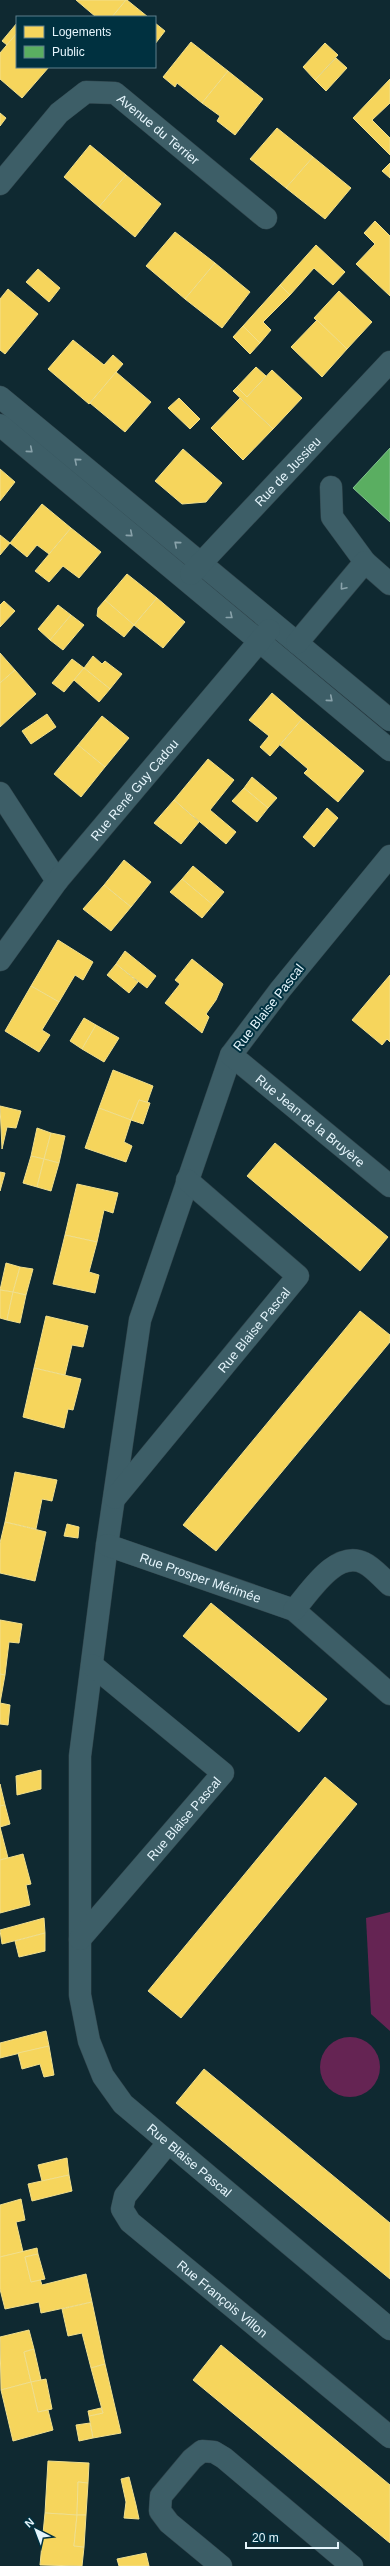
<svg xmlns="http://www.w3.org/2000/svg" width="390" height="2566" font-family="Arial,sans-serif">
  <rect width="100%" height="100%" fill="#0f2931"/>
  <g fill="#652453">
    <path d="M390 1912V2031L371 2014 366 1918Z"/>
    <circle cx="350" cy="2067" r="30"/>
  </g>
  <g fill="#f6d55c" stroke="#f1df8c">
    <path d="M76 0H126L112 17H96Z"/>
    <path d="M126 0H127L148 17H112Z"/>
    <path d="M17 23V33L7 45 2 41Z"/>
    <path d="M155 23 165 31 155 44Z"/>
    <path d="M17 33V67H49L22 98 0 79V53Z"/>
    <path d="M191 42 228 71 202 103 177 83 175 87 163 77Z"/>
    <path d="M325 43 338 55 315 80 303 67Z"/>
    <path d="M336 58 347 68 326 91 315 80Z"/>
    <path d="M228 71 263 99 235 135 217 121 220 116 202 103Z"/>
    <path d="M390 79V103L372 120 390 138V155L353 118Z"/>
    <path d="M0 113 6 118 0 126Z"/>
    <path d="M277 128 313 157 286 188 250 159Z"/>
    <path d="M90 145 126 175 99 207 64 177Z"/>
    <path d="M313 157 351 188 325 219 286 188Z"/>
    <path d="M390 163V178L382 171Z"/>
    <path d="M126 175 161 204 135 237 99 207Z"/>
    <path d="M375 221 390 236V296L356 264 375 244 364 233Z"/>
    <path d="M175 232 215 263 185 299 146 266Z"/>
    <path d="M316 245 345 272 333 285 314 268 290 295 280 285Z"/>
    <path d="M215 263 250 292 222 328 185 299Z"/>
    <path d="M38 269 60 288 49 302 26 282Z"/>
    <path d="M280 285 290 295 263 322 271 330 260 343 243 326Z"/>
    <path d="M8 289 38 314 5 354 0 350V299Z"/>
    <path d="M339 291 372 322 347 349 314 318Z"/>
    <path d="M317 320 347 349 322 377 291 347Z"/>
    <path d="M243 326 260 343 250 354 233 337Z"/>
    <path d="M73 340 104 365 113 355 123 364 89 404 48 369Z"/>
    <path d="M256 367 266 376 247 397 237 387Z"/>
    <path d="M272 370 302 398 273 429 233 391 237 387 247 397Z"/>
    <path d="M116 372 151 402 125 432 90 403Z"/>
    <path d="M179 398 200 419 190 429 168 408Z"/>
    <path d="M240 398 273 429 243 460 211 428Z"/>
    <path d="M183 449 222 483 206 502 182 504 155 481Z"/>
    <path d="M0 469 15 482 0 501Z"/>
    <path d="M42 504 71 528 49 554 37 545 27 557 10 543Z"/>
    <path d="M71 528 101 552 79 578 63 566 49 582 35 571Z"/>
    <path d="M0 535 10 543 0 555Z"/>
    <path d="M127 574 157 598 134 625 105 600Z"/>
    <path d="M157 598 185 622 163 648 134 625Z"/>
    <path d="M105 600 134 625 124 637 97 616 98 608Z"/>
    <path d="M4 601 15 611 0 627V605Z"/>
    <path d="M58 605 71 615 50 640 38 629Z"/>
    <path d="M71 615 84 625 63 650 50 640Z"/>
    <path d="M0 653 15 670 0 683Z"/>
    <path d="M93 656 102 664 105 661 122 674 110 689 84 668Z"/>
    <path d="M72 659 84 668 64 692 52 683Z"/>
    <path d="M84 668 110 689 99 702 74 680Z"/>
    <path d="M15 670 36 694 0 727V683Z"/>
    <path d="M272 693 302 719 270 756 260 747 269 736 249 720Z"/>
    <path d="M47 714 56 727 31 744 22 731Z"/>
    <path d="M102 716 129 738 105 767 78 745Z"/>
    <path d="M302 719 364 771 338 802 304 773 308 769 280 745Z"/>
    <path d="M78 745 105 767 81 797 54 774Z"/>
    <path d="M208 759 234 780 210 810 236 832 226 844 174 800Z"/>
    <path d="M252 777 277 798 268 808 244 788Z"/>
    <path d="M244 788 268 808 257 822 232 801Z"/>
    <path d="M174 800 199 822 181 844 154 823Z"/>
    <path d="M327 808 338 818 314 847 303 837Z"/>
    <path d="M124 860 151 882 131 907 104 885Z"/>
    <path d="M193 866 224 892 213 905 182 879Z"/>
    <path d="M182 879 213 905 202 918 170 892Z"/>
    <path d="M104 885 131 907 111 931 83 909Z"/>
    <path d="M58 940 93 962 83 980 75 975 59 1002 31 986Z"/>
    <path d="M125 951 156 976 147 988 116 964Z"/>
    <path d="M192 959 223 984 216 1000 206 1014 209 1017 202 1033 165 1003 180 984 175 980Z"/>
    <path d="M116 964 138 982 129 993 107 975Z"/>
    <path d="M390 975V1042L387 1039 382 1045 352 1020Z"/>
    <path d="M31 986 59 1002 42 1030 50 1035 39 1052 5 1031Z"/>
    <path d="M84 1018 96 1025 82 1049 70 1041Z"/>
    <path d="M96 1025 119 1038 104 1062 82 1049Z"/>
    <path d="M113 1070 153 1086 147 1103 139 1100 131 1120 99 1108Z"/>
    <path d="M139 1100 150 1103 143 1124 131 1120Z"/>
    <path d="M0 1106 21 1111 16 1128 7 1127 2 1149Z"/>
    <path d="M99 1108 131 1120 124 1142 132 1146 126 1162 85 1148Z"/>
    <path d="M37 1128 51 1133 44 1159 31 1156Z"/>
    <path d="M51 1133 65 1136 59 1163 44 1159Z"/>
    <path d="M275 1143 388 1237 360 1271 247 1176Z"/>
    <path d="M31 1156 44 1159 37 1187 23 1183Z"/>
    <path d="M44 1159 59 1163 51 1191 37 1187Z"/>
    <path d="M0 1172 5 1173 0 1191Z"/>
    <path d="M77 1184 118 1193 113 1213 104 1210 97 1242 65 1235Z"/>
    <path d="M65 1235 97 1242 89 1272 99 1275 95 1293 53 1284Z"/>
    <path d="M6 1263 20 1267 13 1292 0 1290Z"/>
    <path d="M20 1267 33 1269 26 1295 13 1292Z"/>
    <path d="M0 1290 13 1292 7 1320 0 1318Z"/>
    <path d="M13 1292 26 1295 20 1323 7 1320Z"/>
    <path d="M360 1311 390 1335V1342L216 1551 183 1525Z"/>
    <path d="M46 1316 88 1326 83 1347 72 1345 65 1375 34 1368Z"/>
    <path d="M34 1368 81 1379 73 1410 68 1409 64 1428 23 1417Z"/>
    <path d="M15 1472 57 1480 52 1501 42 1499 36 1529 5 1522Z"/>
    <path d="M5 1522 46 1532 35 1581 0 1573V1543Z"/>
    <path d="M67 1524 79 1527 78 1538 64 1536Z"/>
    <path d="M211 1603 327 1699 299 1732 183 1636Z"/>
    <path d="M0 1620 22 1624 19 1643 9 1642 5 1675 0 1674Z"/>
    <path d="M0 1674 5 1675 0 1703 10 1705 8 1725 0 1724Z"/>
    <path d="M41 1770V1789L17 1795 16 1776Z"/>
    <path d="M325 1777 357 1804 181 2018 148 1991Z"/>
    <path d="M0 1784 5 1805 0 1806Z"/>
    <path d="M5 1805 10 1824 0 1827 8 1858 0 1860V1806Z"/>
    <path d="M23 1854 31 1884 26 1885 30 1905 0 1913V1860Z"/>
    <path d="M44 1918 45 1933 2 1944 0 1930Z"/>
    <path d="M45 1933V1951L19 1957 15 1941Z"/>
    <path d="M46 2031 49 2046 0 2058V2043Z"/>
    <path d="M49 2046 54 2075 44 2077 40 2064 22 2069 18 2053Z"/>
    <path d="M204 2069 390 2223V2279L176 2103Z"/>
    <path d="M67 2158 69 2175 42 2181 38 2165Z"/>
    <path d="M69 2175 72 2191 32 2201 28 2184Z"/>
    <path d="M21 2199 25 2220 16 2222 23 2252 0 2257V2205Z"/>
    <path d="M37 2248 38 2254 25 2257 31 2282 40 2279 42 2285 86 2274 92 2302 41 2313 39 2302 5 2309 0 2289V2257Z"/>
    <path d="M38 2254 45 2279 31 2282 25 2257Z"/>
    <path d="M92 2302 105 2364 91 2368 82 2333 68 2336 62 2309Z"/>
    <path d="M29 2330 34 2349 24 2352 31 2382 1 2390 0 2337Z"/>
    <path d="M221 2345 390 2485V2543L193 2380Z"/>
    <path d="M34 2349 41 2380 31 2382 24 2352Z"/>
    <path d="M105 2364 121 2433 93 2438 89 2416 103 2413 91 2368Z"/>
    <path d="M46 2379 52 2409 38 2412 31 2382Z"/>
    <path d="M31 2382 38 2412 48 2410 53 2430 13 2441 1 2390Z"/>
    <path d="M101 2408 103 2413 89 2416 88 2411Z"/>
    <path d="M90 2423 93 2438 79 2441 76 2425Z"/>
    <path d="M48 2461 89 2463 88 2483 78 2482 77 2515 45 2513Z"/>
    <path d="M129 2477 136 2505 139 2519 124 2518 126 2502 121 2479Z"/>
    <path d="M78 2482 88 2483 86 2515H77Z"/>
    <path d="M45 2513 77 2515 74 2546 84 2547 82 2566 40 2565Z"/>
    <path d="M77 2515H86L84 2547 74 2546Z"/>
    <path d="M146 2553 149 2566H119L117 2559Z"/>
  </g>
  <path fill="#5aae61" stroke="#84c390" d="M390 448V522L353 488Z"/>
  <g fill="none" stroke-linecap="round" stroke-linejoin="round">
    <defs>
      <g id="minor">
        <path id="s1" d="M0 184 59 113 86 92 115 93 266 218"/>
        <path d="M0 397 390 720"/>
        <path d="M0 425 390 750"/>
        <path d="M331 487 332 517 365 562"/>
        <path id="s2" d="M191 574 390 362"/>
        <path d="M297 643 365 562 390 584"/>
        <path d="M0 793 57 881"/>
        <path id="s3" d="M390 856 280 990 231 1055 140 1320 107 1545 80 1756V1995L89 2041 103 2076 123 2104 390 2329"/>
        <path id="s4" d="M0 960 57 881 269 630"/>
        <path id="s5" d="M231 1055 390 1186"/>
        <path id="s6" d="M115 1498 298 1276 187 1180"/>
        <path id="s7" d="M107 1545 294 1610 390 1694"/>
        <path d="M294 1610C310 1592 336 1549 364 1563 373 1567 382 1578 390 1585"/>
        <path id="s8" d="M80 1939 223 1773 92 1665"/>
        <path id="s9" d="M168 2143 125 2196 122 2209 130 2222 390 2437"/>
        <path d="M221 2566 169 2523 160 2511 161 2496 192 2459 202 2451 214 2452 224 2458 352 2566"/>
      </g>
    </defs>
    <use href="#minor" stroke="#30444b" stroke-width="23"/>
    <use href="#minor" stroke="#3d5e67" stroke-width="22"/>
  </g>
  <defs><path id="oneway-chevron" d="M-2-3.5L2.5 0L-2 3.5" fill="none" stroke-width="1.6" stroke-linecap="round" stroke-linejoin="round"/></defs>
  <g stroke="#89a2aa">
    <use href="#oneway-chevron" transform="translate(30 450) rotate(40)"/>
    <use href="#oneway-chevron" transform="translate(77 461) rotate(-140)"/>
    <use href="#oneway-chevron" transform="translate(130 534) rotate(40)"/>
    <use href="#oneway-chevron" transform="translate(177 544) rotate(-140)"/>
    <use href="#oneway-chevron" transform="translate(343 587) rotate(130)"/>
    <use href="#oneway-chevron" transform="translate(230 616) rotate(39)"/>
    <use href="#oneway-chevron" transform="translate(330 699) rotate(40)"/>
  </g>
  <g text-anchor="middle" stroke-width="4" stroke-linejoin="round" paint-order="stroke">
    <g font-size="13" fill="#e5f5fc" stroke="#003140">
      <text dy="5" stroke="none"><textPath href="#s1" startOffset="212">Avenue du Terrier</textPath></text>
      <text dy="5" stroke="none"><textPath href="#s2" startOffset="141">Rue de Jussieu</textPath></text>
      <text dy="5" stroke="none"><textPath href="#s4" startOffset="217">Rue René Guy Cadou</textPath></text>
      <text transform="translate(268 1007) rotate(-52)" y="5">Rue Blaise Pascal</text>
      <text dy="5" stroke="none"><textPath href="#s5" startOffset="103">Rue Jean de la Bruyère</textPath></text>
      <text dy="5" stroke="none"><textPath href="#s6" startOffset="218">Rue Blaise Pascal</textPath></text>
      <text dy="5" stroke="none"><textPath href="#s7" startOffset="99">Rue Prosper Mérimée</textPath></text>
      <text dy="5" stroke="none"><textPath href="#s8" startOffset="159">Rue Blaise Pascal</textPath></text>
      <text dy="5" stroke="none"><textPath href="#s3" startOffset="1420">Rue Blaise Pascal</textPath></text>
      <text dy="5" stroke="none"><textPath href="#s9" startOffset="217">Rue François Villon</textPath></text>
    </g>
  </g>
  <rect x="16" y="16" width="140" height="52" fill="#003140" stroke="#5c7f8b"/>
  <rect x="24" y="26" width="20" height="12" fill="#f6d55c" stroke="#5c7f8b"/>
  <text x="52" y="36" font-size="12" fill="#e5f5fc">Logements</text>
  <rect x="24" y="46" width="20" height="12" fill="#5aae61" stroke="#5c7f8b"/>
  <text x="52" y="56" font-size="12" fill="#e5f5fc">Public</text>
  <g transform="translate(36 2530) rotate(318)" stroke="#003140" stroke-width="3" paint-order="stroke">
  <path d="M0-3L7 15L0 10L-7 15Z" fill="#e5f5fc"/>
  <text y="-6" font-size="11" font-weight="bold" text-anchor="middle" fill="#e5f5fc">N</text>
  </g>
  <path d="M246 2542v6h92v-6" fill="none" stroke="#e5f5fc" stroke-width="2"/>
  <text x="252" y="2542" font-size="12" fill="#e5f5fc" stroke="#003140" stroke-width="3" paint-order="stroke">20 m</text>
</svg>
